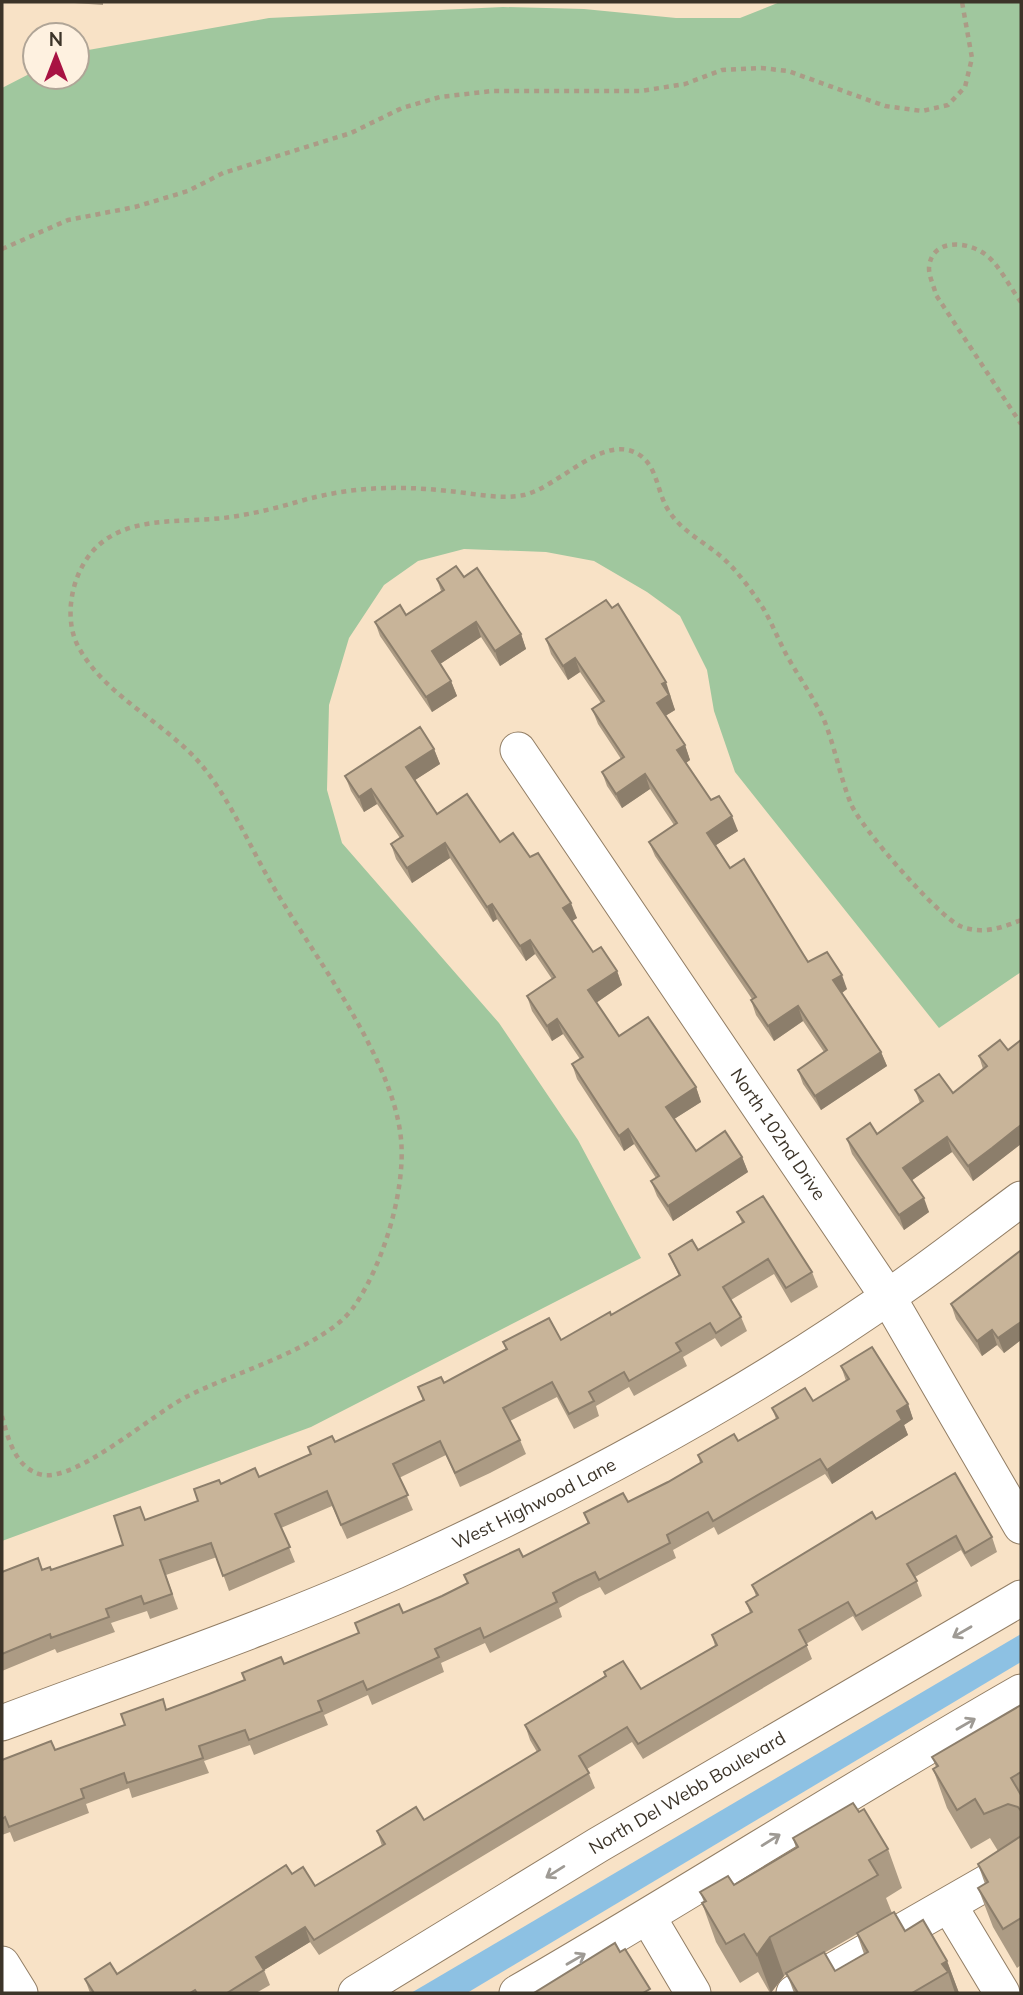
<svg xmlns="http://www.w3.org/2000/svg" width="1023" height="1995" font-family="Mulish,sans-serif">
  <rect width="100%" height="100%" fill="#f8e2c6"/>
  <path fill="#a0c79e" d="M780 2H1021V972L939 1028 735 772 714 711 707 670 680 616 647 592 594 561 546 552 464 549 418 561 384 585 349 638 329 705 327 790 342 843 499 1023 578 1140 641 1258 311 1427 2 1541V88L35 71V77H77V52L269 18 503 7 584 9 676 18H740Z"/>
  <path fill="#8dc1e3" d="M1021 1634V1662L467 1993H411Z"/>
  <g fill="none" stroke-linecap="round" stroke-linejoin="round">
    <defs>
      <g id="minor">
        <path id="s1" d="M518 750 888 1297 1021 1526"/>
        <path id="s2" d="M2 1723C134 1673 267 1629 396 1571 569 1492 751 1395 905 1285 945 1257 983 1227 1021 1199"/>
        <path d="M949 1905 1002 1993"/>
        <path d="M648 1917 693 1993"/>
        <path d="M2 1964 20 1993"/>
        <path id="s3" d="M356 1993 598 1845 1021 1598"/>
        <path d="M517 1993C687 1895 851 1789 1021 1692"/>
        <path d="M794 1993 1021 1863"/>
      </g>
    </defs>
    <use href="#minor" stroke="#927e65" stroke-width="37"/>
    <g stroke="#ab9b86" stroke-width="4.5" stroke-dasharray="5 5" stroke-linecap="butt">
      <path d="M2 249 68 220 135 207 188 191 223 173 351 133 402 108 440 97 492 91H641L685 84 722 70 761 68 788 71 885 106 922 111 948 105 965 87 972 58 962 2"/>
      <path d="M1021 302C1010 288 999 264 985 254 965 240 931 239 929 268 929 277 934 286 936 295L1021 424"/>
      <path d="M2 1416C8 1439 16 1470 43 1475 78 1480 153 1414 186 1397 232 1373 324 1348 353 1308 383 1266 406 1190 401 1139 393 1056 311 953 270 881 247 841 228 795 198 761 162 721 105 695 79 648 63 620 71 576 92 552 124 515 178 523 223 518 248 515 273 509 297 502 348 487 395 485 448 491 472 493 500 500 524 495 559 487 603 433 638 454 657 465 657 491 667 508 681 532 704 541 724 559 739 573 752 591 763 608 772 623 778 639 786 654 798 676 813 696 824 720 835 747 840 777 851 804 861 828 938 916 960 926 980 935 1002 928 1021 920"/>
    </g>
    <use href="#minor" stroke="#fff" stroke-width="35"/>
  </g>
  <g fill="#ac9b84" fill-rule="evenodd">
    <path d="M60 2H103V5Z"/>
    <path d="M464 577 521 634 526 649 500 666 481 637 440 664 451 681 457 696 432 712 380 636 375 622 406 615 441 591 437 579Z"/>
    <path d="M546 639 671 696 670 697 675 710 665 716 685 745 690 760 686 763 711 800 738 831 716 845 730 868 808 962 847 989 842 993 881 1052 887 1066 821 1110 803 1084 798 1070 824 1052 803 1021 774 1041 756 1015 751 1000 752 999 655 856 649 842 674 825 650 789 622 808 607 786 602 772 621 759 598 724 592 709 601 703 580 672 568 680 551 654Z"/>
    <path d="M434 749 440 764 415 780 437 814 500 842 530 857 577 918 572 921 593 952 617 971 622 985 596 1003 619 1036 696 1087 701 1102 674 1119 696 1151 742 1157 748 1172 673 1221 657 1196 651 1181 656 1178 634 1144 624 1151 577 1079 572 1064 580 1059 563 1034 552 1041 532 1011 527 996 552 979 535 954 526 961 497 919 493 922 450 858 412 883 396 859 391 844 400 838 377 804 364 812 351 791 345 776Z"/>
    <path d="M1021 1040V1144L973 1181 952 1152 911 1181 929 1212 904 1230 852 1154 847 1139 877 1134 920 1103 915 1090 953 1093 983 1069 979 1056 1008 1050Z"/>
    <path d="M737 1212 812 1272 818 1287 791 1303 774 1274 731 1300 741 1317 747 1331 721 1347 715 1338 683 1357 687 1366 634 1396 629 1387 596 1406 599 1416 574 1429 557 1397 510 1421 520 1440 526 1454 490 1473 460 1487 446 1455 399 1478 413 1510 347 1539 332 1506 281 1528 295 1562 229 1591 217 1557 166 1575 178 1609 150 1619 147 1611 111 1623 115 1632 57 1653 55 1649 2 1671V1572L51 1570 123 1545 145 1520 198 1501 221 1484 259 1477 311 1455 308 1447 335 1442 423 1400 418 1387 444 1383 506 1350 503 1342 561 1340 611 1315 679 1276 669 1254 698 1250 742 1223Z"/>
    <path d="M1021 1252V1340L1004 1353 997 1345 982 1356 956 1319 951 1304Z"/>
    <path d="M841 1366 908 1404 913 1419 904 1425 908 1435 832 1484 825 1474 718 1535 714 1527 673 1550 676 1558 605 1595 600 1587 579 1597 559 1608 562 1617 490 1653 485 1643 441 1663 444 1672 372 1705 368 1695 324 1715 328 1725 254 1755 250 1745 204 1761 209 1773 132 1798 129 1788 86 1804 89 1813 14 1842 10 1832 2 1835V1760L55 1750 209 1694 359 1633 355 1623 403 1613 442 1596 467 1583 464 1575 523 1557 588 1524 584 1513 628 1502 668 1482 700 1463 698 1455 738 1441 776 1419 772 1408 813 1401 846 1381Z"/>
    <path d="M876 1519 992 1537 997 1552 971 1567 961 1550 915 1577 922 1596 862 1631 853 1616 806 1644 812 1659 643 1759 632 1742 587 1769 595 1788 319 1955 310 1942 264 1970 270 1985 256 1993H90L85 1979 117 1974 292 1874 315 1886 382 1846 377 1831 424 1820 537 1752 530 1740 525 1725 605 1676 604 1672 641 1689 715 1646 712 1635 750 1613 746 1602 756 1596 752 1585Z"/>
    <path d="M1021 1705V1965L1017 1968 993 1927 978 1888 985 1884 978 1864 998 1851 990 1838 971 1849 947 1808 933 1769 936 1767 932 1757Z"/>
    <path d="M859 1812 888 1849 902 1888 886 1898 892 1913 905 1931 947 1961 959 1993H794L787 1974 784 1976 770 1993 758 1972 740 1983 716 1942 702 1903 704 1902 700 1892 734 1885 796 1848 793 1838ZM857 1934 864 1954 835 1971 824 1953Z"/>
  </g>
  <g fill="#8c7e6b">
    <path d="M476 622 481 637 437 666 432 651Z"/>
    <path d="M521 634 526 649 500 666 495 651Z"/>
    <path d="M575 658 580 672 568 680 563 666Z"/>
    <path d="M451 681 457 696 432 712 426 697Z"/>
    <path d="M666 682 675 710 662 718 657 703 662 684Z"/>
    <path d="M685 745 690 760 683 765 677 750Z"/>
    <path d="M434 749 440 764 412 782 406 767Z"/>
    <path d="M645 774 650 789 622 808 616 794Z"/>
    <path d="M371 789 377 804 364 812 359 797Z"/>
    <path d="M732 816 738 831 713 847 707 833Z"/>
    <path d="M445 843 450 858 412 883 407 868Z"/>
    <path d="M571 903 577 918 569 923 563 908Z"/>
    <path d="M492 904 497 919 493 922 487 907Z"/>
    <path d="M530 940 535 954 526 961 520 946Z"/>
    <path d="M617 971 622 985 593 1005 588 990Z"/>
    <path d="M842 975 847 989 839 995 833 980Z"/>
    <path d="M798 1006 803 1021 774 1041 768 1026Z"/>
    <path d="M557 1019 563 1034 552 1041 547 1026Z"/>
    <path d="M881 1052 887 1066 821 1110 815 1096Z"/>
    <path d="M696 1087 701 1102 671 1121 666 1107Z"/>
    <path d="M1021 1125V1144L973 1181 968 1166Z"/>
    <path d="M628 1129 634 1144 624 1151 619 1136Z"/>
    <path d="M947 1137 952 1152 908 1183 903 1168Z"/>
    <path d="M742 1157 748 1172 673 1221 668 1206Z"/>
    <path d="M924 1198 929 1212 904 1230 899 1215Z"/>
    <path d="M1021 1322V1340L1004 1353 998 1338Z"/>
    <path d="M992 1330 997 1345 982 1356 977 1341Z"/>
    <path d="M908 1404 913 1419 904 1425 908 1435 832 1484 827 1470 897 1411Z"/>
    <path d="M305 1927 310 1942 261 1972 256 1957Z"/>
    <path d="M770 1937 784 1976 771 1993 757 1955Z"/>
    <path d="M947 1961 959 1993H955L948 1972 942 1964Z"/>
  </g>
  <g fill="#c8b499" stroke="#8c7e6b" stroke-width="2">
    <path d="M456 566 464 577 477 568 521 634 495 651 476 622 432 651 451 681 426 697 375 622 400 605 406 615 444 590 437 579Z"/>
    <path d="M606 600 612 608 618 604 666 682 662 684 669 695 657 703 685 745 677 750 711 800 719 796 732 816 707 833 730 868 744 859 808 962 827 952 842 975 833 980 881 1052 815 1096 798 1070 827 1050 798 1006 768 1026 751 1000 756 997 649 842 677 823 645 774 616 794 602 772 624 757 592 709 604 701 575 658 563 666 546 639Z"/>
    <path d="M420 727 434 749 406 767 437 814 467 794 500 842 513 833 530 857 538 853 571 903 563 908 593 952 601 947 617 971 588 990 619 1036 648 1017 696 1087 666 1107 696 1151 725 1131 742 1157 668 1206 651 1181 659 1176 628 1129 619 1136 572 1064 583 1057 557 1019 547 1026 527 996 555 977 530 940 520 946 492 904 487 907 445 843 407 868 391 844 403 836 371 789 359 797 345 776Z"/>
    <path d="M1000 1040 1008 1050 1021 1040V1125L992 1148 968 1166 947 1137 903 1168 924 1198 899 1215 847 1139 870 1123 877 1134 923 1101 915 1090 939 1074 953 1093 987 1066 979 1056Z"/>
    <path d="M763 1196 812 1272 786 1288 768 1259 723 1287 741 1317 716 1333 710 1323 676 1343 681 1351 629 1381 624 1372 589 1392 594 1401 569 1414 552 1382 503 1408 520 1440 455 1473 440 1441 393 1464 408 1495 341 1525 327 1491 275 1514 290 1547 223 1576 211 1543 160 1560 172 1594 144 1604 141 1596 106 1609 109 1617 51 1638 50 1634 2 1654V1572L38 1558 42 1570 50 1567 51 1570 123 1545 114 1516 140 1507 145 1520 198 1501 194 1489 219 1480 221 1484 255 1468 259 1477 311 1454 308 1447 332 1436 335 1442 424 1400 418 1387 441 1377 444 1383 507 1349 503 1342 549 1318 561 1340 610 1312 611 1315 680 1275 669 1254 692 1240 698 1250 744 1222 737 1212Z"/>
    <path d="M1020 1251 1021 1252V1322L998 1338 992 1330 977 1341 951 1304Z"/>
    <path d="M872 1347 908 1404 897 1411 902 1420 827 1470 820 1459 713 1521 708 1512 667 1535 670 1543 599 1580 595 1572 574 1582 553 1593 557 1602 484 1638 480 1628 435 1649 439 1657 367 1690 363 1681 318 1701 322 1711 249 1740 245 1730 199 1746 203 1758 127 1783 124 1773 81 1789 84 1798 9 1827 5 1817 2 1819V1760L51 1741 55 1750 125 1725 121 1714 163 1699 166 1710 209 1694 245 1680 242 1673 281 1657 284 1664 359 1633 355 1623 399 1604 403 1613 442 1596 468 1583 464 1575 519 1549 523 1557 589 1523 584 1513 623 1493 628 1502 668 1482 702 1462 698 1455 734 1434 738 1441 778 1418 772 1408 805 1388 813 1401 849 1379 841 1366Z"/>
    <path d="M955 1473 992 1537 965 1553 956 1536 907 1564 917 1581 856 1616 848 1602 799 1630 807 1645 638 1744 627 1727 579 1756 589 1773 314 1940 305 1927 256 1957 264 1970 227 1993H197L195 1990 190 1993H94L85 1979 110 1963 117 1974 286 1865 292 1874 303 1867 315 1886 385 1844 377 1831 416 1807 424 1820 540 1750 525 1725 606 1676 604 1672 623 1661 641 1689 717 1645 712 1635 752 1612 746 1602 758 1595 752 1585 872 1512 876 1519Z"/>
    <path d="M1021 1705V1772L1011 1778 1021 1795V1811L1018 1807 1008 1804 984 1814 975 1799 957 1810 933 1769 938 1766 932 1757Z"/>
    <path d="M853 1803 859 1812 864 1809 888 1849 869 1860 878 1875 770 1937 757 1955 744 1934 726 1944 702 1903 706 1901 700 1892 728 1876 734 1885 798 1847 793 1838Z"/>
    <path d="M1021 1836V1918L1003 1929 978 1888 988 1882 978 1864Z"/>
    <path d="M894 1912 905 1931 923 1920 947 1961 942 1964 948 1972 912 1993H797H798L786 1973 824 1952 835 1971 868 1952 857 1933Z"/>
    <path d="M615 1943 620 1952 625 1949 650 1989 643 1993H534Z"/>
  </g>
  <defs><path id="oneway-shaft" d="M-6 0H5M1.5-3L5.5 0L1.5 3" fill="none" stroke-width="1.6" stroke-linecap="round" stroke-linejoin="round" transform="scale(1.75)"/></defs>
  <g stroke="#9e9a94">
    <use href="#oneway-shaft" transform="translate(962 1632) rotate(150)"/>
    <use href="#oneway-shaft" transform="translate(966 1724) rotate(-30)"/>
    <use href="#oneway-shaft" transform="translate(771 1840) rotate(-32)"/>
    <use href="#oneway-shaft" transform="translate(555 1872) rotate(148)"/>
    <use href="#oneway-shaft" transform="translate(576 1959) rotate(-30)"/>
  </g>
  <g text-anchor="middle" stroke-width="5" stroke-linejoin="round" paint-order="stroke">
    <g font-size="18" fill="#3c3429" stroke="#fef1e0">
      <text dy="6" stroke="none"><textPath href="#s1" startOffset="464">North 102nd Drive</textPath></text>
      <text dy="6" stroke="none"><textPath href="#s2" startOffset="576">West Highwood Lane</textPath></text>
      <text dy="6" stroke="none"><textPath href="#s3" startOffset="387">North Del Webb Boulevard</textPath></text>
    </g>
  </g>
  <rect width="1023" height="1995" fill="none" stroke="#3c3429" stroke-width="7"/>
  <g transform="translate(56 56)"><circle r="33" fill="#fef1e0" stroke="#b0a597" stroke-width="2"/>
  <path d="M0-5L12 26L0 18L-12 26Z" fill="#a81242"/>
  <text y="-10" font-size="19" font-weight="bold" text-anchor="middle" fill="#3c3429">N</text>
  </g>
</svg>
